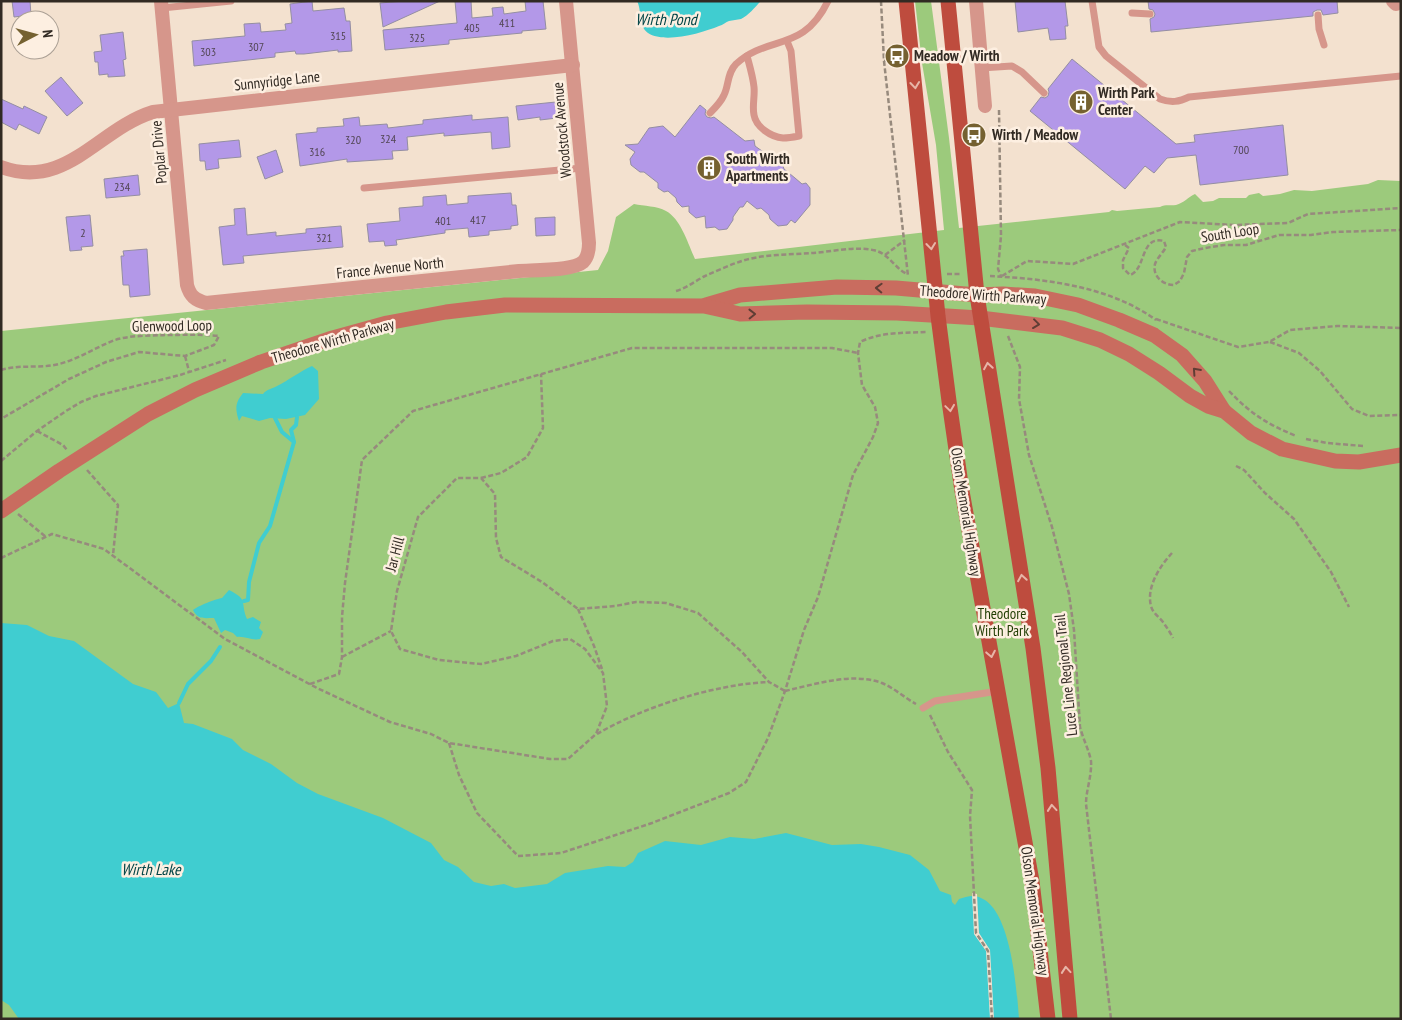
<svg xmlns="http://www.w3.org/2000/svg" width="1402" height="1020" font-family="'PT Sans Narrow',sans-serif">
  <rect width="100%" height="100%" fill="#f3e1cf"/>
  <path fill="#9cca7c" d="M915 1H931L949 138 959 228 1109 212 1112 210 1117 211 1160 207C1166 204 1170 206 1176 205 1184 203 1188 197 1195 194L1203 202 1213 201 1219 198H1246L1249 195 1259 193 1263 196 1280 194 1294 190 1312 191 1368 184 1378 180 1401 181V1019H1V331L598 270 608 251 616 217 634 204C644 206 657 206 666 211 681 219 688 244 695 259L944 230 936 145 922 63Z"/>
  <g fill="#40cdd0">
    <path d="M637 1H761C755 7 748 16 741 19 737 20 733 20 729 21 726 22 723 25 719 26 702 33 665 44 648 33 638 26 642 10 637 1Z"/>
    <path d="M312 366 318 371 319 399 305 415 286 419 270 418 259 421 242 416 239 421C235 409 235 403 243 393L263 394C267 389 272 389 277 386 289 380 299 372 312 366Z"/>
    <path d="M229 590C249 600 240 602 247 619L253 617 261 622 259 628 263 632 260 639C252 641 245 636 237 637L233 633 225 630 221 633 214 618C204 618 198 620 193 610 198 606 215 599 222 598Z"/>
    <path d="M1 623 27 625 49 636 74 641 133 684 156 692 168 708 179 703 184 723 193 724 232 739 243 750 271 764 297 783 318 794 383 818 431 843 444 860 458 867 474 882 491 886 504 884 515 888 547 884 565 873 608 866 625 867 633 862 638 853 665 841 701 845 730 837 754 839 786 833 832 845 861 844 879 847 910 855 929 870 940 891 951 895 952 902 955 905 959 899C966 897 973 894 981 898 1011 910 1017 990 1019 1019H19L9 1005 1 1000Z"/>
  </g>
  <path fill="#f3e1cf" d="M972 893 977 894 979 933 990 950 994 1019H990L986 951 974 934Z"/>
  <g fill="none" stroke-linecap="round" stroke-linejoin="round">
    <g stroke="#40cdd0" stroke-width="4">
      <path d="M294 442 291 430 296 425 297 417"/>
      <path d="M244 601 248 600 249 582 259 543 270 526 294 442 282 432 275 418"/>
      <path d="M179 703 188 684 211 661 220 647"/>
    </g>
  </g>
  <g fill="#b398e8" stroke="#948ea2">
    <path d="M12 1H30L31 15 14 17Z"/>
    <path d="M312 1 313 11 344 8 346 21H350L352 51 338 52V50L304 54H296L295 51 275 53V57L194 66 192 41 245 36 244 24 260 23 261 32 286 30 285 24 292 23 290 4Z"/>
    <path d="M404 1H440L383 27 380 3Z"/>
    <path d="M455 1H471L472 18 493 16 492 8 503 7 504 14 526 11 525 1H543L546 29 522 31V33L449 40V44L385 50 383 30 457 23Z"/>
    <path d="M1015 1H1065L1068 26H1065L1066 39 1050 40 1048 28 1018 32Z"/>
    <path d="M1148 1H1337L1338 13 1323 15 1321 10H1317L1313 12V16L1151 32 1150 19 1154 17 1155 14 1153 10 1149 9Z"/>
    <path d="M123 32 126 59 123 60 125 76 108 77V74L99 75 98 62H95L94 52 102 51 100 35Z"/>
    <path d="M1072 59 1176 144 1195 142 1194 135 1283 125 1288 175 1200 185 1196 155 1167 158 1154 173 1145 166 1125 189 1030 111 1041 97 1045 98 1048 96 1049 92 1048 89Z"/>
    <path d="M61 77 83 103 67 116 45 91Z"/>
    <path d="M1 99 23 109 24 106 47 117 39 134 19 124 16 130 1 122Z"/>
    <path d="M556 102 557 118 540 120V117L518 120 516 106Z"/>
    <path d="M700 105 706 110 705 114 707 117 711 118 714 117 745 141 754 140 755 146 769 156 770 162 778 161 783 166 784 169 795 178 802 184 806 183 810 188V205L795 223 791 220 787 225 778 226 770 219 769 215 761 208 757 209 747 201 743 207H740L733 217V220L727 229 719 230 715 227 706 228 705 216 696 218 689 212V206L682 207 677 202 676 198 668 191 664 192 658 188V183L644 172H640L631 165 630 159 635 152 625 145 638 144 649 128 663 126 675 137Z"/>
    <path d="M472 115V120L508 117 510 147 492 149 491 132 444 136V133L407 137 408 150 392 151 393 159 347 162V159L300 166 296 134 317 132V128L344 126 343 119 359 117 360 126 387 124 388 128 423 124V120Z"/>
    <path d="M239 140 241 157 218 159 219 168 206 170 205 161H200L199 144Z"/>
    <path d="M276 150 283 172 265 179 257 157Z"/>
    <path d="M138 175 140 195 106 198 104 179Z"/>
    <path d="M511 193 512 205H516L518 225 511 226V229L489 231V235L469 237 468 228 445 230V233L396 240 397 245 385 246 384 241 369 242 367 224 400 221 399 208 423 206V197L446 195 447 205 468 203V196Z"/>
    <path d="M245 208 247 235 276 232V236L306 233V229L341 226 343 247 243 256 244 263 223 265 219 227 235 225 234 209Z"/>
    <path d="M90 215 93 246 81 247 82 250 70 251 66 217Z"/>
    <path d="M555 217V235L536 236 535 218Z"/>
    <path d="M147 249 150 295 130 297 129 285H123L121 256H124L123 251Z"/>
  </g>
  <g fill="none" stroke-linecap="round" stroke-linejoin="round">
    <g stroke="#978a7d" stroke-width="2.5" stroke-dasharray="5 2.5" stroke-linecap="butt">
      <path d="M881 1 884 61 908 276"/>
      <path d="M884 61 895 59"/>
      <path d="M999 110 1001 236 998 269 1001 276"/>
      <path d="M1125 245 1129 248 1123 260V268L1130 275C1146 270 1140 235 1164 241L1166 247C1163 253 1157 258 1155 264 1152 276 1163 285 1174 285L1180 281 1184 273 1187 257 1192 251 1205 248 1224 245H1246L1279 235H1311L1333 232 1401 230"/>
      <path d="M885 255 905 240"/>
      <path d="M947 274H962"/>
      <path d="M990 276C1046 279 1109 286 1156 320"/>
      <path d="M1002 276 1027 261 1073 264 1180 222 1234 225 1288 223 1308 214 1401 208"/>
      <path d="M676 291C686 288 694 282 703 277 714 272 727 266 739 262 761 254 788 255 811 253 831 252 854 246 873 250 889 253 894 268 907 274"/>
      <path d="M1156 319 1238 347 1269 342 1290 330 1337 326 1401 328"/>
      <path d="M1008 336 1020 367 1019 399 1029 455 1052 527 1069 594 1074 630 1080 727C1083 739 1089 750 1091 761 1092 776 1086 790 1086 804L1111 1019"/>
      <path d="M1270 342 1299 353 1320 371 1352 409 1369 416 1401 415"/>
      <path d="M185 356 189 371"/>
      <path d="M1 370C20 364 40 369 59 364 79 359 96 347 115 340 131 335 149 336 165 335 183 335 201 334 219 336L214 345 185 356 139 352 106 362 69 379 1 419"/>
      <path d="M1229 391C1251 414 1267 424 1296 436"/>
      <path d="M37 431 63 445 67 450"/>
      <path d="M1306 439 1327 443 1363 446"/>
      <path d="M1 461 37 431 66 411 81 402 96 396 180 375 226 360"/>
      <path d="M1236 466 1244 470 1265 493 1294 519 1331 572 1349 607"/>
      <path d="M87 470 118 505 113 555"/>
      <path d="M481 478 501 473 527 457 543 428 541 374"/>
      <path d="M18 514 46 537"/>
      <path d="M1172 553C1160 566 1146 587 1151 606 1153 614 1161 618 1165 625 1168 629 1171 634 1173 638"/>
      <path d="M1 558 52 534 104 549 225 639 317 688 390 722 431 734 449 743 550 759H568L596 734 607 706 603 673 585 649 570 639 553 641 516 656 481 664 439 660 400 649 391 631 397 591 418 517 457 478H481L495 494 496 538 501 557 542 582 578 609 615 606 636 602 666 603 698 613 742 652 769 682 785 691"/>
      <path d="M578 609 594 646 602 669"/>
      <path d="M342 657 391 631"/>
      <path d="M310 684 339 674 342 657V617L345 583 362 460 413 411 632 348H832L858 353"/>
      <path d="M785 691C816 684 852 672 882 683 894 688 905 698 916 704"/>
      <path d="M930 715 948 752 972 790 970 816 976 933 988 951 992 1019"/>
      <path d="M597 734C643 707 715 684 769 682"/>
      <path d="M449 743 459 775 477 813 518 856 561 853 652 823 729 793 746 782 768 738 785 691 804 630 818 597 853 475 873 437 878 423 875 407 862 385 858 353 860 342C880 332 904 333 926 332"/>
    </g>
    <g stroke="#d6968b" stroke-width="7">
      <path d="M1092 1 1099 47 1106 56 1160 99C1171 103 1179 102 1189 97L1401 76"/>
      <path d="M162 8 231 1"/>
      <path d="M1132 13 1150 14"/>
      <path d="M1318 15 1319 29 1324 45"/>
      <path d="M747 56C750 67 753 77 754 87 755 97 752 106 754 115 756 127 771 137 783 138 788 138 794 137 799 136L791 51 787 41"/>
      <path d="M981 68 1012 66 1022 72 1044 93"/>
      <path d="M710 113C715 108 721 102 724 95 729 85 727 73 736 64 769 34 803 53 828 1"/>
      <path d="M364 188 582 168"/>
      <path d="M923 708 935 701 998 691"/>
    </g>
    <g stroke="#d6968b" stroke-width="14">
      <path d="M161 1 187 285C190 296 195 300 206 303L519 271C533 270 573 271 583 262 588 257 589 249 589 243L566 1"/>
      <path d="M976 1 985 106"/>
      <path d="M1393 1 1396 4"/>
      <path d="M1 167C66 191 98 129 153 112L573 65"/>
    </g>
    <g stroke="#c96c5f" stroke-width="15">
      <path d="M706 305 740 295 837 287 896 288 977 295 1003 294 1035 296 1078 305 1119 320 1154 335 1182 355 1205 381 1224 411"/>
      <path d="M1 511 59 471 148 414 195 390 261 362 329 339 387 323 446 312 505 305 704 306 740 314 807 312 897 313 980 318 1062 328 1100 340 1129 354 1159 373 1190 396 1208 406 1224 411 1251 433 1282 449 1335 461 1359 462 1401 455"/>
    </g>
    <g stroke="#be4c3e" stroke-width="15">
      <path d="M906 1 938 316 949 401 962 491 1032 881 1048 1019"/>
      <path d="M948 1 977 295 1033 648 1048 768 1070 1019"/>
    </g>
  </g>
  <defs><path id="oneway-chevron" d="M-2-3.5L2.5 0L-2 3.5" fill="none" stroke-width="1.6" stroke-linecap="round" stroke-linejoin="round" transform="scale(1.25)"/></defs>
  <g stroke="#e7b6a8">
    <use href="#oneway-chevron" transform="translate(915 85) rotate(84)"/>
    <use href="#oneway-chevron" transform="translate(931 246) rotate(84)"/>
    <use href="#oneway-chevron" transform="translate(988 366) rotate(-99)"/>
    <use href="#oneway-chevron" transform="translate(950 408) rotate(82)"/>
    <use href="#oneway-chevron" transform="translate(1022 578) rotate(-99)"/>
    <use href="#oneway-chevron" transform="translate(991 654) rotate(79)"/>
    <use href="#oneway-chevron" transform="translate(1052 808) rotate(-95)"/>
    <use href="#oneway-chevron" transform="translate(1066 970) rotate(-95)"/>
  </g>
  <g stroke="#5f3e35">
    <use href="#oneway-chevron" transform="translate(879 288) rotate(-178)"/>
    <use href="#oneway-chevron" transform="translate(752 314) rotate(-1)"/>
    <use href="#oneway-chevron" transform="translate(1036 324) rotate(7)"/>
    <use href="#oneway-chevron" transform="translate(1196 371) rotate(-132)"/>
  </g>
  <defs>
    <symbol id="bus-disc" viewBox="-11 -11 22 22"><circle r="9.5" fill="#756130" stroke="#fdefe1"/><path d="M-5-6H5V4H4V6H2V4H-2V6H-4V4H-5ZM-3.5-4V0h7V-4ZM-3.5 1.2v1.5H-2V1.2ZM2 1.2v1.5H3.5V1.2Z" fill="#fff"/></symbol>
    <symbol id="building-disc" viewBox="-11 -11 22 22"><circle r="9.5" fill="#756130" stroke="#fdefe1"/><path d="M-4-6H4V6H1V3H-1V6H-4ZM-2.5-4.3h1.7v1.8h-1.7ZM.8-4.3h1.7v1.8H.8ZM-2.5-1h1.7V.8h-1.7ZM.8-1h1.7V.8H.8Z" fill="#fff"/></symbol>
  </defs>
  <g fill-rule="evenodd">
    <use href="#bus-disc" x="883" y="42" width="28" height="28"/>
    <use href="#building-disc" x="1067" y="88" width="28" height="28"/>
    <use href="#bus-disc" x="960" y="121" width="28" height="28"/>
    <use href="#building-disc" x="695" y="154" width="28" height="28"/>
  </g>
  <g text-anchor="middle" stroke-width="5" stroke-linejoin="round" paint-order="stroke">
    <g font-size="12" fill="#524654">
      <text x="507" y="27">411</text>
      <text x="472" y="32">405</text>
      <text x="338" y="40">315</text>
      <text x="417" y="42">325</text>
      <text x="256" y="51">307</text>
      <text x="208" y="56">303</text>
      <text x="388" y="143">324</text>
      <text x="353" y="144">320</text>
      <text x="1241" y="154">700</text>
      <text x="317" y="156">316</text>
      <text x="122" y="191">234</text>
      <text x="478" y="224">417</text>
      <text x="443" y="225">401</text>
      <text x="83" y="237">2</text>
      <text x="324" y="242">321</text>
    </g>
    <g font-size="15" font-weight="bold" fill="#312a23" stroke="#fdefe1" text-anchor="start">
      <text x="914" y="61">Meadow / Wirth</text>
      <text x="1098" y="98">Wirth Park<tspan x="1098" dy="17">Center</tspan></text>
      <text x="992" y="140">Wirth / Meadow</text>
      <text x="726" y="164">South Wirth<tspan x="726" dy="17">Apartments</tspan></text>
    </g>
    <g font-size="15" fill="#312a23" stroke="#fdefe1">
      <text transform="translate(277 81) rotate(-6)" y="5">Sunnyridge Lane</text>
      <text transform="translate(562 130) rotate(-95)" y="5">Woodstock Avenue</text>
      <text transform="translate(159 152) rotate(-95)" y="5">Poplar Drive</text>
      <text transform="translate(1230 233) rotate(-9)" y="5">South Loop</text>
      <text transform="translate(390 268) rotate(-6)" y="5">France Avenue North</text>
      <text transform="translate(983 295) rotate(4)" y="5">Theodore Wirth Parkway</text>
      <text transform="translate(172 326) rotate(-1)" y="5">Glenwood Loop</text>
      <text transform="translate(333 341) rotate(-16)" y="5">Theodore Wirth Parkway</text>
      <text transform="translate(966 512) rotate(81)" y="5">Olson Memorial Highway</text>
      <text transform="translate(395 554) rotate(-75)" y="5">Jar Hill</text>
      <text transform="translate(1066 675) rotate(-96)" y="5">Luce Line Regional Trail</text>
      <text transform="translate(1035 911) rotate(82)" y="5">Olson Memorial Highway</text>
    </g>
    <g font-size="15" fill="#1f3c02" stroke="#fdefe1">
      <text x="1002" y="619">Theodore<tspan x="1002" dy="17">Wirth Park</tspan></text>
    </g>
    <g font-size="16" font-style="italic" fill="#024446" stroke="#fdefe1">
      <text x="666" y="25">Wirth Pond</text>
      <text x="151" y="875">Wirth Lake</text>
    </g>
  </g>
  <rect width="1402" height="1020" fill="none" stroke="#312a23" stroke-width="5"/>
  <g transform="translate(35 35) rotate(84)"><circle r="24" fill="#fdefe1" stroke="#aba095"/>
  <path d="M0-4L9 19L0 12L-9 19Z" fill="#756130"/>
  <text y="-8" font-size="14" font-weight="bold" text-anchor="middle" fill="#312a23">N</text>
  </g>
</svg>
